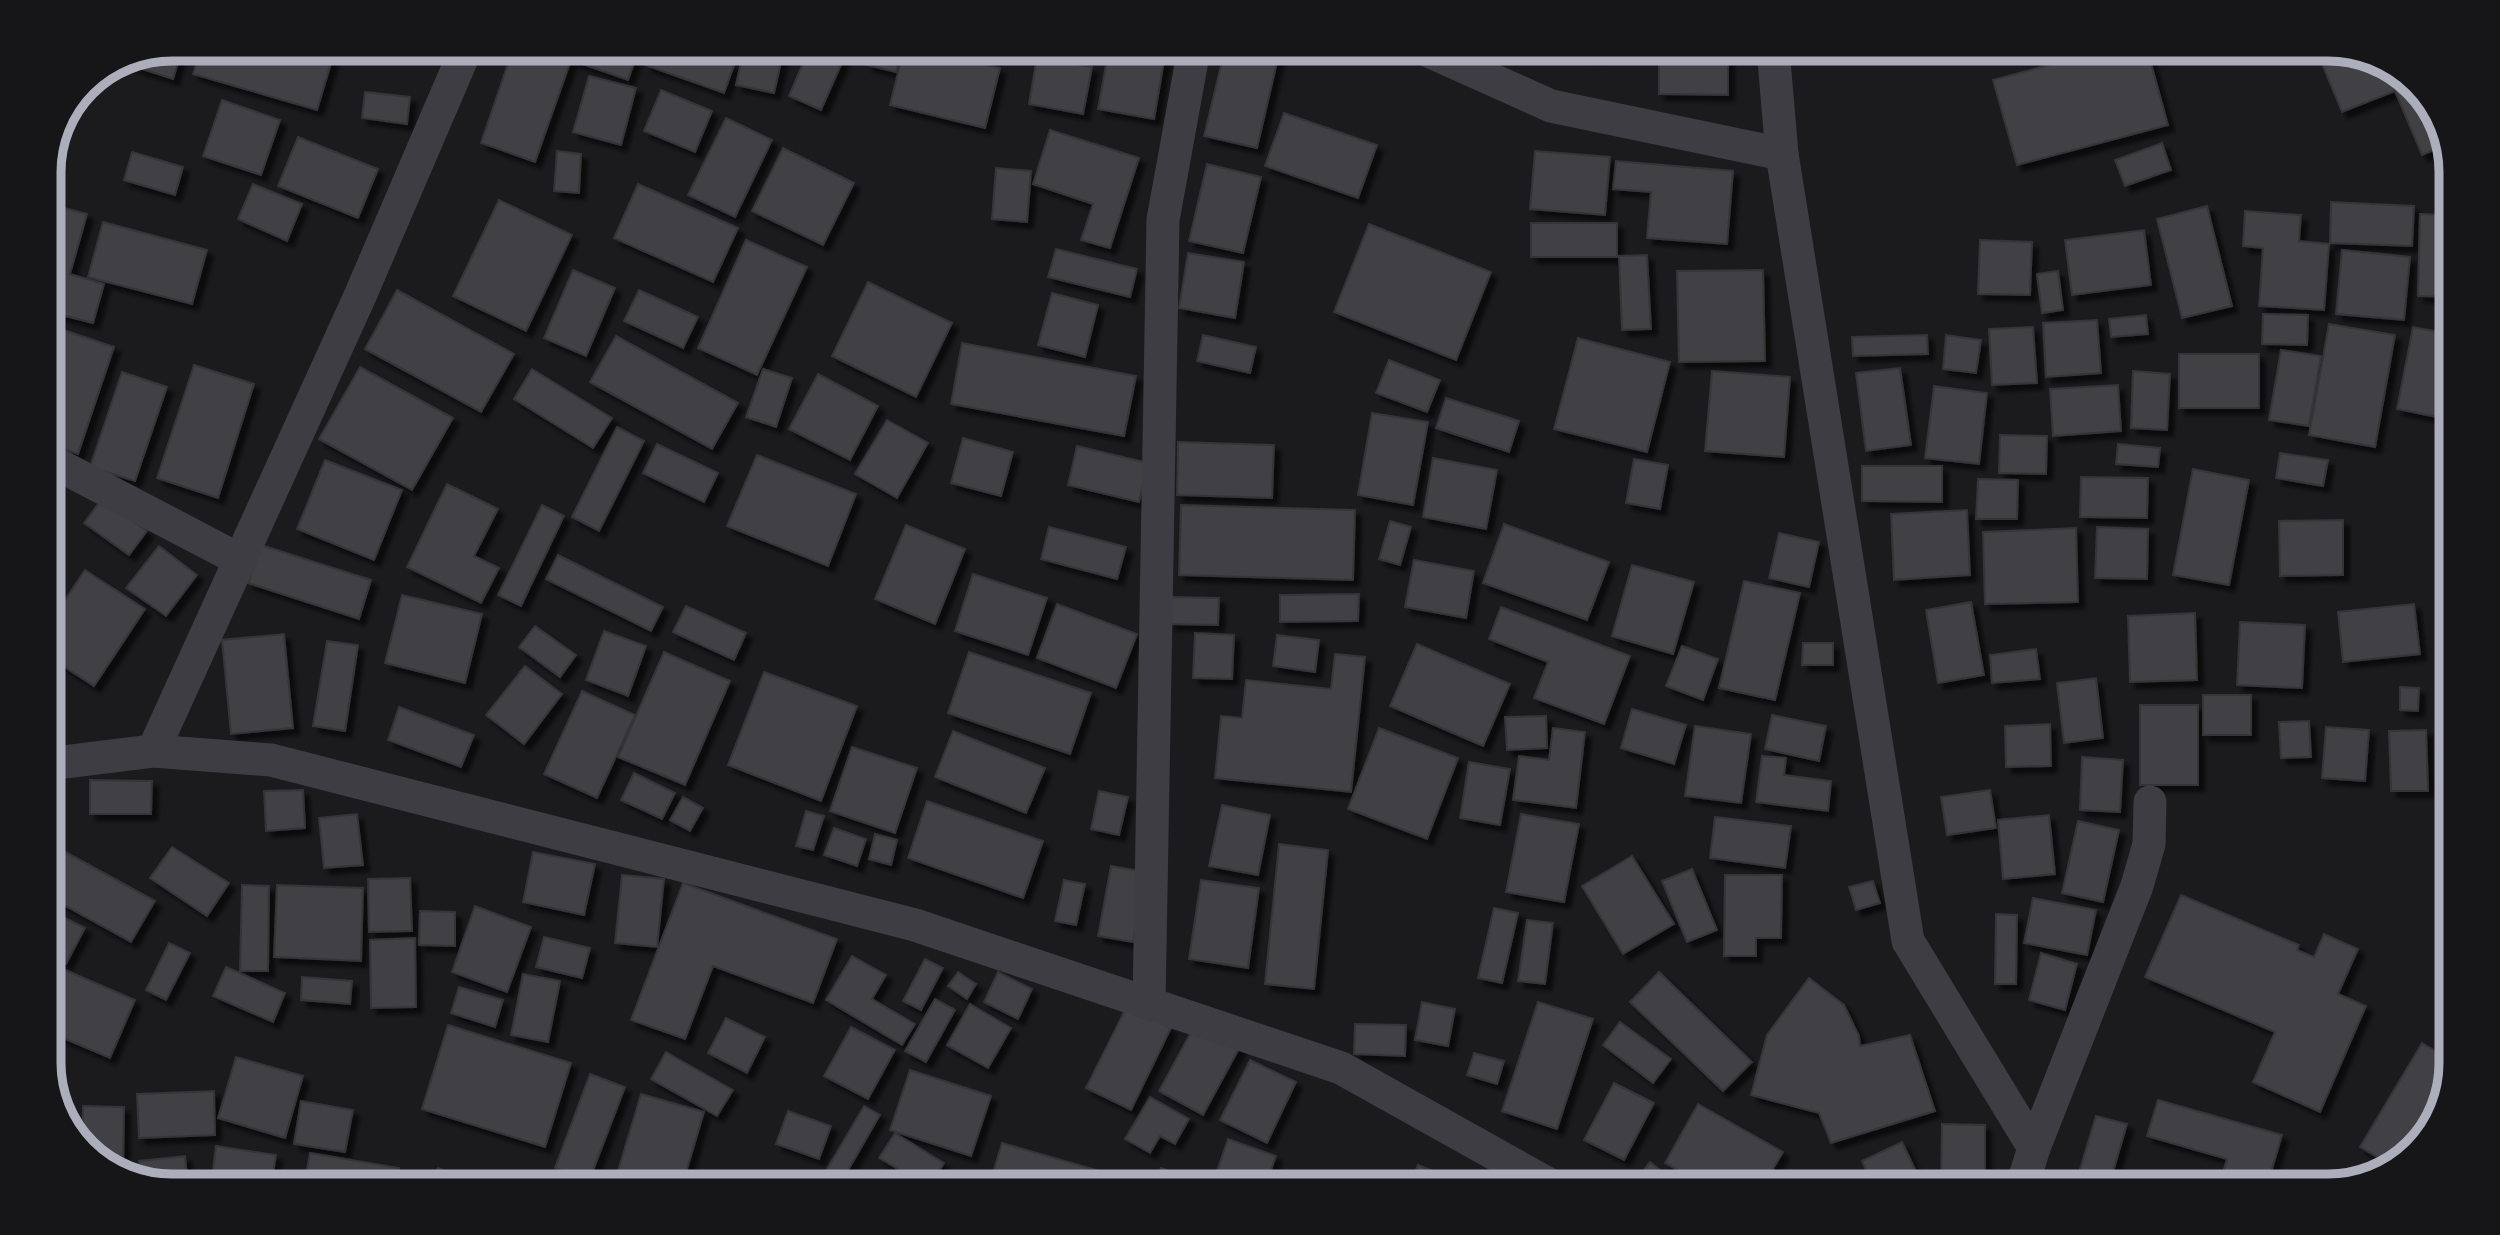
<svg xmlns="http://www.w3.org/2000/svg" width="2500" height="1235" font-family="Figtree,sans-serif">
  <defs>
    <filter id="shadow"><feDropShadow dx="6" dy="6" stdDeviation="2" flood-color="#0009"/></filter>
  </defs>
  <rect width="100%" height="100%" fill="#1b1a1d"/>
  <g fill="#403f44" stroke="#353439" stroke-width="2" filter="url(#shadow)">
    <path d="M172 49H182L173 79 120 62 126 58Z"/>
    <path d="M201 49H295L332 60 317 110 193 74Z"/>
    <path d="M513 49H639L628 80 571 60 535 162 481 143Z"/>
    <path d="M651 49H689L734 65 724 93 645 65Z"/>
    <path d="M700 49H736L735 55Z"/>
    <path d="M744 49H784L774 93 736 85Z"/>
    <path d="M809 49H848L821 110 789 96Z"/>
    <path d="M871 49H902L896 72 867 65Z"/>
    <path d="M904 49H921L1000 68 985 128 890 105Z"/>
    <path d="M1109 49H1166L1154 119 1098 109Z"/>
    <path d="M1225 49H1280L1257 148 1204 136Z"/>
    <path d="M1540 49H1601L1600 57 1540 51Z"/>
    <path d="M1659 49H1728V95L1659 94Z"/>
    <path d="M2108 49H2147L2168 125 2017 165 1993 80Z"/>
    <path d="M2316 49H2328L2382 62 2430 104 2444 146 2422 155 2395 91 2342 112Z"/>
    <path d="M1037 57 1092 67 1083 114 1029 104Z"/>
    <path d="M589 76 636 88 621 145 573 132Z"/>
    <path d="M661 90 712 111 695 152 644 131Z"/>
    <path d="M365 92 410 97 407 124 362 118Z"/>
    <path d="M222 100 280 120 261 175 203 156Z"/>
    <path d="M1284 113 1377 145 1358 198 1265 166Z"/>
    <path d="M726 118 772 140 735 217 688 195Z"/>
    <path d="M1050 130 1139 158 1110 248 1081 240 1093 204 1033 184Z"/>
    <path d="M298 137 378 169 358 218 278 186Z"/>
    <path d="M2162 143 2171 170 2125 186 2115 160Z"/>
    <path d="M783 148 854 183 823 245 752 211Z"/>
    <path d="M557 151 581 154 579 193 554 191Z"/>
    <path d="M1535 151 1610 157 1605 215 1530 209Z"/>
    <path d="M132 152 183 167 175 195 124 180Z"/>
    <path d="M1616 161 1733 171 1727 244 1647 238 1651 192 1613 189Z"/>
    <path d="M1207 164 1261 177 1243 253 1189 241Z"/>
    <path d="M996 168 1031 171 1027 222 992 219Z"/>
    <path d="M253 184 302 204 287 241 238 219Z"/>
    <path d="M638 184 738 228 713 282 614 238Z"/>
    <path d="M499 200 572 235 526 331 453 296Z"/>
    <path d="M2331 202 2414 206 2412 246 2330 243Z"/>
    <path d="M49 204 87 214 70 274 104 284 93 323 49 312Z"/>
    <path d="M2207 206 2232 306 2182 318 2157 219Z"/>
    <path d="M2245 211 2301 215 2299 241 2329 244 2324 310 2259 306 2263 248 2243 246Z"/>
    <path d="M2420 214 2451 215V297L2418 296Z"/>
    <path d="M103 222 207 250 192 304 88 277Z"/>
    <rect x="1531" y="223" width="86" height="34"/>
    <path d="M1369 224 1491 272 1456 360 1334 312Z"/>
    <path d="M2144 230 2151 285 2072 295 2065 240Z"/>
    <path d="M746 240 807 267 757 375 698 348Z"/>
    <path d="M1980 240 2032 242 2030 295 1978 294Z"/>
    <path d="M1056 249 1137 269 1130 297 1048 277Z"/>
    <path d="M2342 250 2410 257 2404 320 2336 314Z"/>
    <path d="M1188 253 1244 262 1235 318 1179 308Z"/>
    <path d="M1647 255 1651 329 1622 330 1619 256Z"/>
    <path d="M573 270 615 288 586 356 544 338Z"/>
    <path d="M1763 270 1765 361 1679 362 1677 271Z"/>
    <path d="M2058 271 2063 310 2042 313 2037 274Z"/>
    <path d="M868 282 952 323 916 397 832 356Z"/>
    <path d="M397 290 514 354 481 412 365 349Z"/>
    <path d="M639 290 698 317 683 348 624 321Z"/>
    <path d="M1052 293 1098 305 1085 357 1038 345Z"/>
    <path d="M2263 314 2308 315 2307 345 2262 344Z"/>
    <path d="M2146 315 2148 334 2111 337 2109 319Z"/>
    <path d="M2097 320 2101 373 2046 377 2043 323Z"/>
    <path d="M2329 324 2395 335 2375 447 2309 435Z"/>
    <path d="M49 325 114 347 78 454 49 444Z"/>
    <path d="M2033 327 2037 383 1992 385 1989 329Z"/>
    <path d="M2413 327 2451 334V420L2397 409Z"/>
    <path d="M1203 335 1256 347 1250 373 1197 361Z"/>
    <path d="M1927 335 1928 354 1853 356 1852 337Z"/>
    <path d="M1946 335 1981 340 1976 373 1943 369Z"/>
    <path d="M616 336 738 403 712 449 590 382Z"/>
    <path d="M1578 338 1670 362 1647 452 1554 429Z"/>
    <path d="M962 343 1136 376 1124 436 951 404Z"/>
    <path d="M2281 350 2321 356 2309 426 2269 420Z"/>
    <rect x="2179" y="354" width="80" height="54"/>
    <path d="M1389 360 1440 380 1427 412 1376 393Z"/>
    <path d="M194 365 254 384 218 498 157 478Z"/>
    <path d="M360 367 453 418 412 490 319 439Z"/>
    <path d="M1900 368 1911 445 1866 451 1856 373Z"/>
    <path d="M532 369 612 418 593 448 514 399Z"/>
    <path d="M763 369 792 378 776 427 746 417Z"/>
    <path d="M1712 371 1790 377 1784 457 1705 451Z"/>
    <path d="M2133 371 2170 374 2167 430 2131 428Z"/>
    <path d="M122 372 167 387 135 481 90 467Z"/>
    <path d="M818 374 878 406 850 460 789 429Z"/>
    <path d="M2118 385 2121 431 2053 436 2050 389Z"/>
    <path d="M1934 386 1987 393 1979 464 1925 458Z"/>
    <path d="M1446 398 1519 421 1509 452 1436 428Z"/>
    <path d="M1372 413 1428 422 1413 505 1358 495Z"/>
    <path d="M887 420 928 443 897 498 855 474Z"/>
    <path d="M617 427 644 441 599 531 572 517Z"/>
    <path d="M2000 435 2047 436 2046 474 1999 473Z"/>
    <path d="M963 438 1013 452 1001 496 951 483Z"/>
    <path d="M1178 442 1274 445 1272 498 1177 495Z"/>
    <path d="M657 444 718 473 704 502 643 473Z"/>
    <path d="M2118 444 2160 448 2158 467 2116 464Z"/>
    <path d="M1077 446 1148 463 1139 502 1068 485Z"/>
    <path d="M2280 453 2328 460 2323 486 2276 478Z"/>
    <path d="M757 455 856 494 828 566 727 526Z"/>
    <path d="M1433 458 1497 470 1486 529 1423 517Z"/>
    <path d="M1634 459 1668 465 1660 509 1626 503Z"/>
    <path d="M325 460 402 490 374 560 297 529Z"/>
    <path d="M1862 466H1942V502L1862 501Z"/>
    <path d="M2193 469 2249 480 2229 585 2173 575Z"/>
    <path d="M2081 477 2148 478 2147 518 2080 517Z"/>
    <path d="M1978 479 2018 480 2017 519H1976Z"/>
    <path d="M447 484 498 509 474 556 499 568 481 603 407 567Z"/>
    <path d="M102 499 147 531 129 555 84 523Z"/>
    <path d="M542 505 564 516 521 606 498 595Z"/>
    <path d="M1181 505 1355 510 1353 580 1179 575Z"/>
    <path d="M1967 510 1970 575 1894 580 1891 514Z"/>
    <path d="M2343 520V575L2280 576 2279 521Z"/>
    <path d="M1390 521 1411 527 1400 565 1379 559Z"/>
    <path d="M1504 524 1609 562 1587 620 1483 583Z"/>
    <path d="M906 525 965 549 935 624 875 599Z"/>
    <path d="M1049 527 1126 547 1117 579 1041 559Z"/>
    <path d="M2097 527 2148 529 2147 579 2095 578Z"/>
    <path d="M2076 528 2078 602 1985 604 1983 532Z"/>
    <path d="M1779 533 1819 542 1809 587 1769 578Z"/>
    <path d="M261 545 371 580 359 619 248 583Z"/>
    <path d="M159 546 197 575 166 616 126 588Z"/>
    <path d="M558 555 663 607 651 631 546 579Z"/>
    <path d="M1414 560 1474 571 1466 618 1405 607Z"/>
    <path d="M1632 565 1694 582 1673 654 1612 636Z"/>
    <path d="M85 570 145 609 94 686 49 657V624Z"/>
    <path d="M973 574 1047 598 1028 655 955 631Z"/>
    <path d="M1744 581 1800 593 1775 700 1719 688Z"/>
    <path d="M1359 594 1358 621 1280 622V595Z"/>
    <path d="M402 595 482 614 465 683 385 663Z"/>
    <path d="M1170 597 1219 598 1218 625 1169 624Z"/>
    <path d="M1971 602 1984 675 1938 683 1926 610Z"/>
    <path d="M1057 604 1137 634 1116 688 1037 658Z"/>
    <path d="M2414 604 2420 654 2343 662 2338 612Z"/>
    <path d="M686 606 746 633 734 660 673 632Z"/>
    <path d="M1501 607 1630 656 1604 724 1534 698 1548 662 1489 639Z"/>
    <path d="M2195 613 2197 680 2130 682 2128 616Z"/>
    <path d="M2240 622 2305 625 2302 688 2237 685Z"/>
    <path d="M535 626 576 655 560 677 519 647Z"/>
    <path d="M604 631 646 646 628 696 586 680Z"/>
    <path d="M1195 633 1234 635 1232 679 1193 678Z"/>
    <path d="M284 634 293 728 231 734 222 640Z"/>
    <path d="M1277 635 1319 640 1315 672 1273 666Z"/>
    <path d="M327 641 358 645 345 731 313 726Z"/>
    <path d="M1803 643H1833V665H1802Z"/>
    <path d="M1417 644 1510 684 1483 746 1390 706Z"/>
    <path d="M1682 646 1718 659 1703 700 1666 686Z"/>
    <path d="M2036 649 2040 679 1992 683 1990 655Z"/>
    <path d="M664 652 730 681 685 785 618 757Z"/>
    <path d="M969 652 1091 693 1070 754 948 713Z"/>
    <path d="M1335 654 1365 657 1351 792 1215 778 1221 716 1242 718 1246 680 1331 689Z"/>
    <path d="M525 666 562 694 524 744 486 715Z"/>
    <path d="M764 672 857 706 821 801 728 765Z"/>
    <path d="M2096 678 2103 738 2064 743 2057 683Z"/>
    <path d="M2400 687 2419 688 2418 711 2400 710Z"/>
    <path d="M582 691 635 715 597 798 544 774Z"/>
    <rect x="2203" y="695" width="48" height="40"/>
    <rect x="2140" y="705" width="58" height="80"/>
    <path d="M399 707 474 735 461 767 388 740Z"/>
    <path d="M1632 709 1686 725 1674 764 1621 748Z"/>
    <path d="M1772 715 1826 726 1819 761 1765 749Z"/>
    <path d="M1546 716 1547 748 1507 750 1505 717Z"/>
    <path d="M2309 721 2311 757 2281 758 2279 722Z"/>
    <path d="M2050 724 2051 766 2006 767 2005 726Z"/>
    <path d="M1695 726 1751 734 1741 803 1685 796Z"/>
    <path d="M2326 727 2369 730 2365 781 2322 778Z"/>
    <path d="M1379 728 1458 758 1427 839 1348 809Z"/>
    <path d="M1553 728 1585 732 1576 808 1513 800 1519 756 1549 760Z"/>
    <path d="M2426 730 2428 791H2391L2389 731Z"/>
    <path d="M953 731 1045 768 1026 813 935 777Z"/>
    <path d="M852 747 917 768 895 833 830 811Z"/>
    <path d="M1762 756 1786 758 1784 775 1831 781 1828 811 1756 802Z"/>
    <path d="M2082 757 2123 760 2120 812 2080 810Z"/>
    <path d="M1469 762 1510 769 1500 825 1460 818Z"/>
    <path d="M634 773 675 793 662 819 621 800Z"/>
    <path d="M90 780 152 781 151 814H90Z"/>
    <path d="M303 790 305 828 266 831 264 791Z"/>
    <path d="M1990 790 1996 828 1947 835 1941 797Z"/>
    <path d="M1099 791 1128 797 1119 835 1091 829Z"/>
    <path d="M683 797 703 808 690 831 670 820Z"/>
    <path d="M927 801 1043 841 1023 898 908 858Z"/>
    <path d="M1222 805 1270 815 1258 875 1209 866Z"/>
    <path d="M806 811 824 816 813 850 796 846Z"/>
    <path d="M357 814 363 865 324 868 319 818Z"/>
    <path d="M1521 814 1579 824 1564 902 1506 892Z"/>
    <path d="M2049 815 2055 874 2003 879 1998 820Z"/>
    <path d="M1715 817 1791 826 1785 868 1710 858Z"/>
    <path d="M2078 821 2119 830 2103 902 2062 893Z"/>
    <path d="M834 828 866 839 857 866 824 855Z"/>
    <path d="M875 834 897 840 891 865 869 859Z"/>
    <path d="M1279 844 1328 850 1314 989 1265 984Z"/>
    <path d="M172 847 229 883 207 916 150 878Z"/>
    <path d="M60 849 155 901 131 942 49 897V867Z"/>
    <path d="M533 852 595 864 584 915 523 902Z"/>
    <path d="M1632 856 1674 924 1623 954 1582 886Z"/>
    <path d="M1111 866 1146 872 1133 942 1098 936Z"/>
    <path d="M1692 869 1717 930 1687 942 1662 881Z"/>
    <path d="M622 875 664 879 657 947 615 943Z"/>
    <path d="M1725 875H1782L1781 938H1756V956H1724Z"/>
    <path d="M410 878 412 931 369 932 368 879Z"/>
    <path d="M1064 880 1085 884 1076 925 1055 921Z"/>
    <path d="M1201 880 1259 888 1248 968 1189 959Z"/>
    <path d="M1873 881 1880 903 1856 910 1849 887Z"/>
    <path d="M683 883 837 939 813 1003 713 966 685 1039 631 1020Z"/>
    <path d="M242 885 269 886 268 971H240Z"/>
    <path d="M277 885 363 888 361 961 274 957Z"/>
    <path d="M2181 895 2299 945 2297 950 2314 957 2324 934 2358 949 2338 994 2366 1006 2320 1112 2253 1082 2275 1032 2145 977Z"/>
    <path d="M2033 898 2096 910 2087 955 2024 943Z"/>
    <path d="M475 906 531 927 507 992 452 972Z"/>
    <path d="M1494 908 1518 913 1502 983 1478 978Z"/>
    <path d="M420 911 455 912V946L419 945Z"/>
    <path d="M55 913 85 928 66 964 49 956V924Z"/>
    <path d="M1996 914 2017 915 2016 984H1995Z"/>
    <path d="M1527 920 1553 923 1545 984 1518 981Z"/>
    <path d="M544 937 590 948 582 978 536 967Z"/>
    <path d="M415 938 416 1007 371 1008 370 940Z"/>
    <path d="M169 943 190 953 166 1000 146 990Z"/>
    <path d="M2041 953 2077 964 2065 1010 2029 1000Z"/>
    <path d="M852 956 886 975 872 999 915 1024 902 1045 826 1000Z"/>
    <path d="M925 959 943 968 921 1010 903 1001Z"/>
    <path d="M49 963 135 1000 110 1058 49 1032Z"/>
    <path d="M226 967 285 993 273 1022 213 996Z"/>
    <path d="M958 972 976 984 967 999 948 986Z"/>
    <path d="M998 972 1032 989 1018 1019 984 1002Z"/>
    <path d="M1659 972 1752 1062 1723 1091 1630 1002Z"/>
    <path d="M523 974 560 981 548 1042 511 1035Z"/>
    <path d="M302 977 352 981 350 1004 301 1000Z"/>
    <path d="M1809 978 1844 1005 1859 1036 1860 1046 1910 1035 1935 1111 1831 1143 1819 1113 1751 1095 1767 1035Z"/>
    <path d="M459 987 503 1000 495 1027 451 1013Z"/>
    <path d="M935 999 955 1010 926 1062 905 1051Z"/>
    <path d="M1422 1002 1455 1009 1448 1046 1415 1040Z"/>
    <path d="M1538 1002 1593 1019 1557 1129 1502 1111Z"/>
    <path d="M970 1004 1011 1028 988 1068 947 1045Z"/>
    <path d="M1127 1006 1171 1028 1131 1110 1086 1088Z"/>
    <path d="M2451 1010V1042L2438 1035Z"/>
    <path d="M726 1018 765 1037 747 1073 708 1053Z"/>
    <path d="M1197 1021 1241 1045 1203 1115 1159 1091Z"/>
    <path d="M1620 1022 1671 1059 1653 1083 1603 1045Z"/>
    <path d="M1355 1024 1406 1025 1405 1056 1354 1054Z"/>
    <path d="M448 1025 571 1063 545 1147 422 1109Z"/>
    <path d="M851 1027 895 1050 868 1099 824 1076Z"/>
    <path d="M2422 1043 2451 1060 2438 1117 2396 1165 2392 1166 2360 1147Z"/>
    <path d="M666 1052 733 1090 717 1116 651 1079Z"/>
    <path d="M1474 1053 1504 1061 1497 1084 1467 1075Z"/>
    <path d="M236 1057 303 1076 285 1138 218 1118Z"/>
    <path d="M1250 1060 1296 1082 1267 1143 1220 1120Z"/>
    <path d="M910 1070 991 1096 971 1156 890 1130Z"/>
    <path d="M590 1074 625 1087 589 1181 555 1168Z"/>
    <path d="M1614 1083 1654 1103 1624 1160 1584 1140Z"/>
    <path d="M214 1091 215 1135 139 1138 137 1094Z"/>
    <path d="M641 1094 704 1112 682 1186H633L615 1181Z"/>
    <path d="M1150 1097 1189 1119 1175 1144 1160 1136 1150 1153 1125 1139Z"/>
    <path d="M2158 1100 2282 1135 2267 1186H2219L2227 1159 2147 1136Z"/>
    <path d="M301 1101 353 1110 345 1152 294 1144Z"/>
    <path d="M1698 1104 1783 1152 1763 1186H1707L1665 1163Z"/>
    <path d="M83 1106 124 1107 123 1175 118 1173 83 1143Z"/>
    <path d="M864 1106 880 1115 839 1186H834L821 1179Z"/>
    <path d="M788 1111 831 1126 819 1159 776 1144Z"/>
    <path d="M2096 1116 2127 1124 2110 1182 2124 1186H2075Z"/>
    <path d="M1942 1124 1985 1125V1186H1941Z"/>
    <path d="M895 1133 944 1163 930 1186H927L879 1158Z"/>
    <path d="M1228 1139 1276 1156 1265 1186H1231L1214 1180Z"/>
    <path d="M1902 1142 1923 1186H1873L1862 1161Z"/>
    <path d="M1002 1143 1103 1172 1099 1186H989Z"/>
    <path d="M216 1146 276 1155 271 1186H211Z"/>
    <path d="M310 1153 399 1168 396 1186H304Z"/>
    <path d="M185 1156 188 1186H172L141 1179 139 1161Z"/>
    <path d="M1650 1162 1681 1186H1632Z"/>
    <path d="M1418 1165 1470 1186H1409Z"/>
    <path d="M438 1168 477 1186H429Z"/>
    <path d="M1161 1168 1209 1186H1154Z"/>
    <path d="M1795 1172 1819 1186H1787Z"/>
    <path d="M526 1175 550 1186H522Z"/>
    <path d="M786 1177 805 1186H782Z"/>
  </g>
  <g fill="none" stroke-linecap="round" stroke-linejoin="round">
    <g stroke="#3e3d44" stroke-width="33">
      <path d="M1424 49 1551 106 1782 154"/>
      <path d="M1773 49 1782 154 1908 941 2034 1148 2022 1186"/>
      <path d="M49 460 240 560"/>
      <path d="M153 751 360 296 466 49"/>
      <path d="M49 767 56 763 153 751 271 760 915 925 1341 1068 1552 1186"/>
      <path d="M1149 1004 1163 220 1194 49"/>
      <path d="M2034 1148 2137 886 2149 844 2150 802"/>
    </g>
  </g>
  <path d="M0 0H2500V1235H0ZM172 61H2328A111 111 0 0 1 2439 172V1063A111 111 0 0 1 2328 1174H172A111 111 0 0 1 61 1063V172A111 111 0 0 1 172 61Z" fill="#161518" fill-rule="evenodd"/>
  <path fill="none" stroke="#adaebc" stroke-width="9" d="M172 61H2328A111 111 0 0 1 2439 172V1063A111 111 0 0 1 2328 1174H172A111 111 0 0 1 61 1063V172A111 111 0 0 1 172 61Z"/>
</svg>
